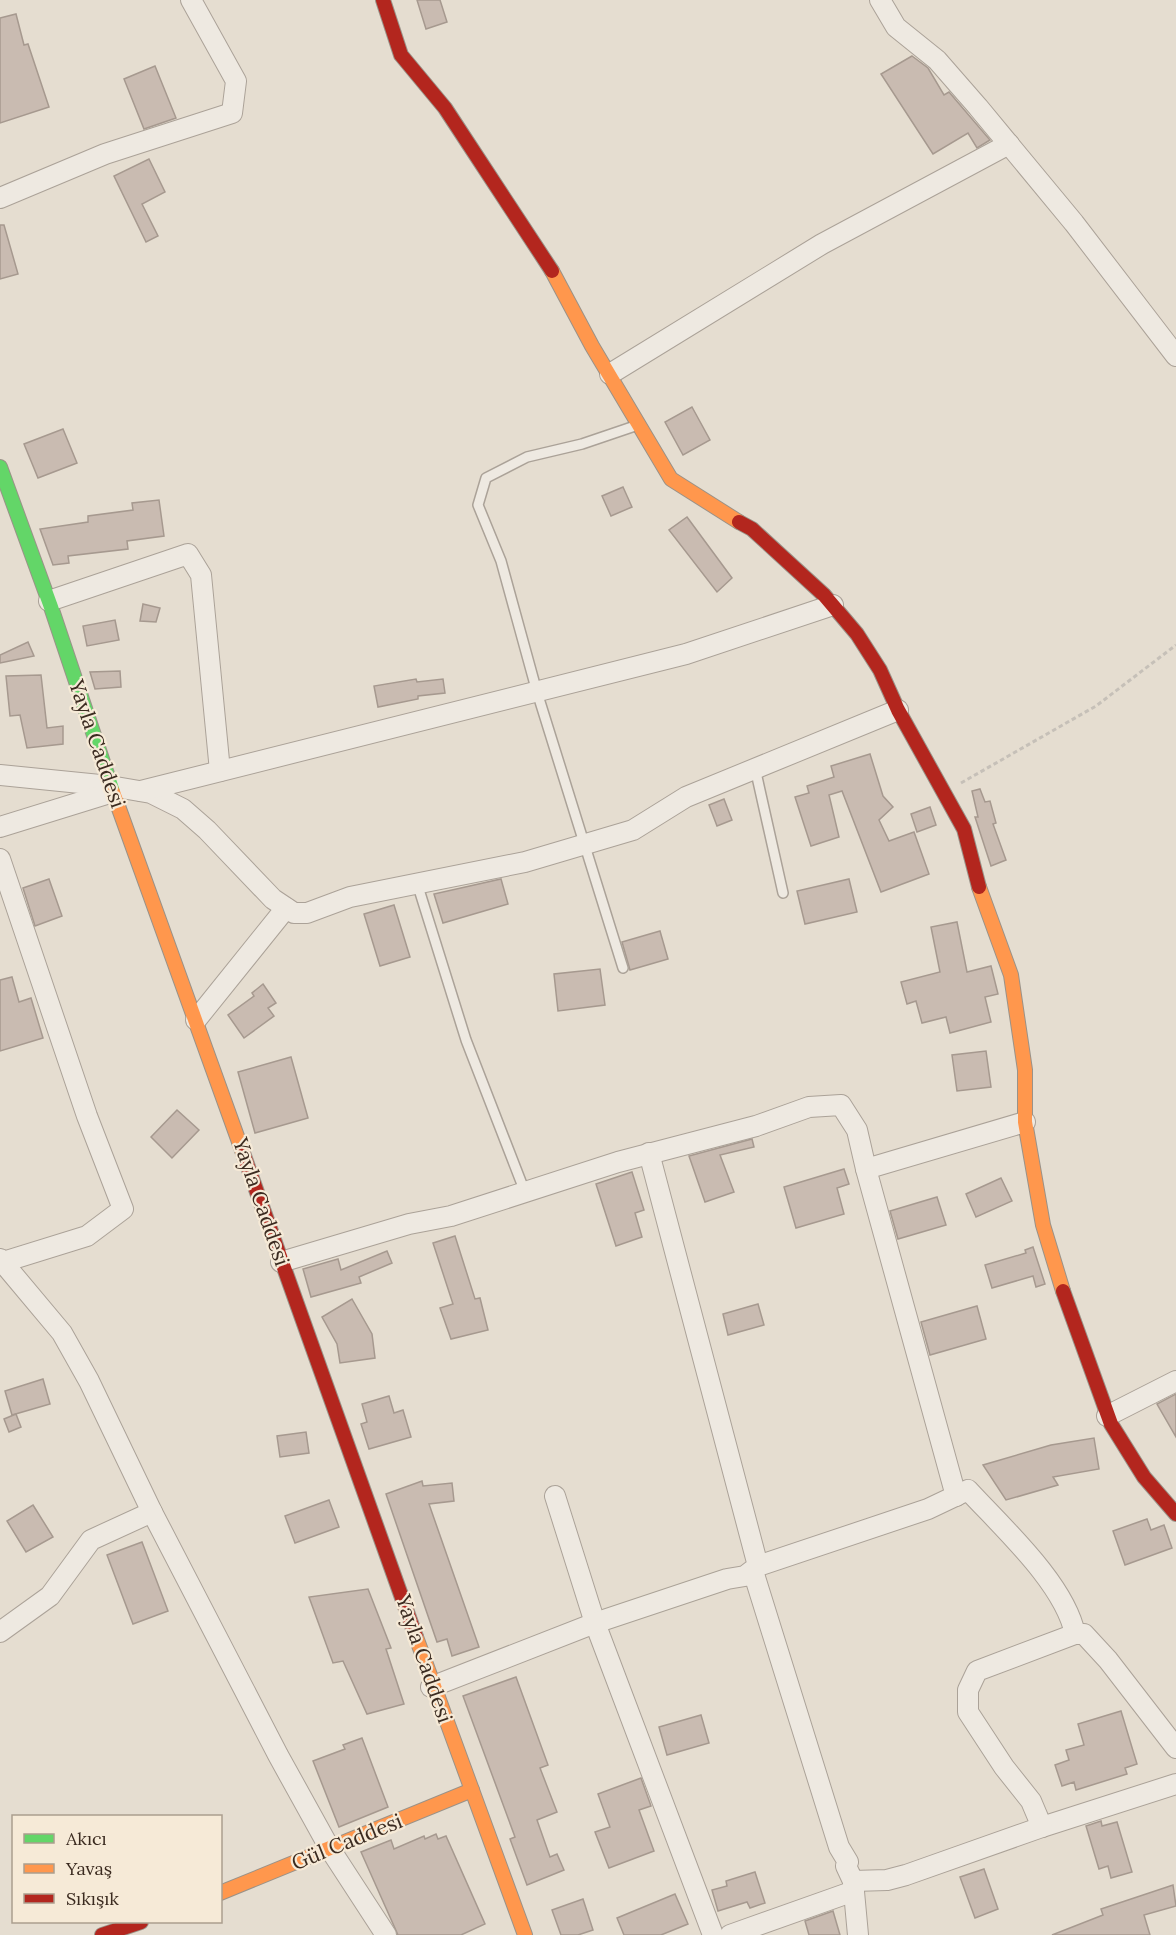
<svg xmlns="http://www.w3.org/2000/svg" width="1176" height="1935" font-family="Lora,serif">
  <rect width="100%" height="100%" fill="#e5ddd0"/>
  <g fill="#c9bbb1" stroke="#a6998f" stroke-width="1.5">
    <path d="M417 0H440L447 22 426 29Z"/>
    <path d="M16 14 24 45 28 44 49 107 0 123V18Z"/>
    <path d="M912 56 928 68 944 95 949 92 990 140 977 148 968 133 933 154 881 74Z"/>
    <path d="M155 66 176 118 144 129 124 79Z"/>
    <path d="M149 159 165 192 142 204 158 236 146 242 114 176Z"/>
    <path d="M0 225H4L18 274 0 279Z"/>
    <path d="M692 407 710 440 683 455 665 422Z"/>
    <path d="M63 429 77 463 38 478 24 444Z"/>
    <path d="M623 487 632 507 611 516 602 496Z"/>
    <path d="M159 500 164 536 127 541 128 549 68 556 69 563 53 565 40 529 88 522V516L133 510 132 503Z"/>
    <path d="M687 517 732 578 717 592 669 530Z"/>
    <path d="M143 604 160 608 156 622 140 621Z"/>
    <path d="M115 620 119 640 87 646 83 626Z"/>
    <path d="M28 642 34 656 0 663V655Z"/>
    <path d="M120 671 121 687 95 689 90 672Z"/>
    <path d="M41 675 47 728 63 726V744L27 748 20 715 10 716 6 676Z"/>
    <path d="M416 679 417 682 443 679 445 693 418 696V699L378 707 374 686Z"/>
    <path d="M870 754 883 796 893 807 879 820 889 841 914 832 929 874 881 892 842 791 829 795 839 837 811 846 795 797 809 793 807 786 834 777 831 766Z"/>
    <path d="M980 789 985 802 990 801 996 823 993 824 1006 860 991 866 975 817H978L972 791Z"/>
    <path d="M724 799 732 820 717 826 709 805Z"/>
    <path d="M930 807 936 825 917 832 911 814Z"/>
    <path d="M49 879 62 916 35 926 23 888Z"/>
    <path d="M501 879 508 904 443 923 434 894Z"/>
    <path d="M849 879 857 912 805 924 797 891Z"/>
    <path d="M394 905 410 957 380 966 364 914Z"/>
    <path d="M957 922 967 972 991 966 998 994 985 997 991 1022 950 1033 946 1017 922 1023 916 1001 907 1004 901 982 940 972 931 927Z"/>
    <path d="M660 931 668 959 630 970 622 942Z"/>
    <path d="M600 969 605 1005 558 1011 554 974Z"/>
    <path d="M12 977 19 1002 31 998 43 1038 0 1051V980Z"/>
    <path d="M263 984 276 1003 268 1008 274 1016 244 1038 228 1015 254 996 252 993Z"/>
    <path d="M986 1051 991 1087 957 1091 952 1055Z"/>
    <path d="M291 1057 308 1118 255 1133 238 1072Z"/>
    <path d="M177 1110 199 1130 172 1158 151 1137Z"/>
    <path d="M752 1139 754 1147 720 1155 734 1192 705 1202 689 1156Z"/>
    <path d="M844 1169 849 1184 837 1188 844 1214 796 1228 784 1187Z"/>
    <path d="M632 1172 644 1210 635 1213 642 1237 616 1246 596 1184Z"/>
    <path d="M1001 1178 1012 1201 976 1217 966 1194Z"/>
    <path d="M937 1197 946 1225 898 1239 890 1211Z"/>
    <path d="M455 1236 475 1299 480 1298 488 1330 451 1339 440 1308 453 1304 433 1243Z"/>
    <path d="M1033 1247 1045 1284 1036 1287 1033 1276 992 1288 985 1265 1026 1253 1025 1250Z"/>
    <path d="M387 1251 392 1263 359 1277 361 1283 311 1297 303 1269 338 1259 341 1270Z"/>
    <path d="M352 1299 372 1334 375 1358 340 1363 337 1344 322 1317Z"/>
    <path d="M758 1304 764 1325 728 1335 723 1314Z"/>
    <path d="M977 1306 986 1339 930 1355 921 1322Z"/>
    <path d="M43 1379 50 1404 12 1415 5 1391Z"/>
    <path d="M1176 1394V1437L1157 1404Z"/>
    <path d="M389 1396 394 1413 403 1410 411 1437 369 1449 361 1424 367 1422 362 1404Z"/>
    <path d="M16 1414 21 1427 9 1432 4 1419Z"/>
    <path d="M306 1432 309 1453 280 1457 277 1436Z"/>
    <path d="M1094 1438 1099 1469 1053 1477 1058 1485 1006 1500 983 1465 1051 1445Z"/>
    <path d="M422 1481 423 1486 452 1483 454 1501 429 1504 479 1647 452 1656 447 1639 437 1642 386 1494Z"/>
    <path d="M329 1500 339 1527 295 1543 285 1516Z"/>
    <path d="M33 1505 53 1537 26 1552 7 1521Z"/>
    <path d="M1147 1519 1151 1530 1164 1525 1172 1548 1125 1565 1113 1531Z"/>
    <path d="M142 1542 168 1611 133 1624 107 1555Z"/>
    <path d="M368 1589 391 1648 386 1649 404 1704 367 1714 343 1661 333 1663 309 1597Z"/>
    <path d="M516 1677 548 1765 540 1768 557 1812 537 1820 550 1857 557 1854 564 1870 527 1885 510 1839 515 1837 463 1696Z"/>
    <path d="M1121 1711 1137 1764 1125 1768 1127 1774 1076 1790 1074 1782 1062 1786 1055 1765 1069 1760 1066 1750 1084 1745 1078 1724Z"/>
    <path d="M701 1715 709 1743 667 1755 659 1727Z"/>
    <path d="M362 1738 388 1807 339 1827 313 1761 345 1749 343 1745Z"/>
    <path d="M641 1778 651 1806 639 1810 654 1851 609 1868 595 1832 610 1827 598 1794Z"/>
    <path d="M1101 1821 1102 1826 1117 1822 1132 1872 1111 1878 1108 1866 1099 1869 1086 1826Z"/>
    <path d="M436 1834 438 1839 446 1836 485 1924 461 1935H398L361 1852 391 1840 394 1849 424 1836 425 1839Z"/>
    <path d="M984 1869 998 1909 975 1918 960 1877Z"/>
    <path d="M755 1872 765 1903 750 1908 747 1902 718 1911 712 1890 727 1886 726 1881Z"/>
    <path d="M1173 1885 1176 1906 1144 1915 1150 1935H1052L1103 1915 1101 1909Z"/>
    <path d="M675 1894 688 1924 661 1935H624L617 1918Z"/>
    <path d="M583 1899 593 1930 578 1935H561L552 1910Z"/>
    <path d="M833 1911 840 1935H809L805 1921Z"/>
  </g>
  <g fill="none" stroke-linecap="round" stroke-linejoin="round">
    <defs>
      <g id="lane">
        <path d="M755 768 783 893"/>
        <path d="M417 883 466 1040 525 1192"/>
        <path d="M623 968 537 692 501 561 478 505 486 478 527 457 582 444 635 426"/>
      </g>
      <g id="street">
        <path d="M880 0 896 27 937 60 978 107 1074 223 1176 356"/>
        <path d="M0 198 105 154 232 113 236 81 191 0"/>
        <path d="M610 374 822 244 1009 144"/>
        <path d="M49 601 188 554 201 575 220 771"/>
        <path d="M0 775 110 786 151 793 183 809 207 830 273 899 294 913H307L350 897 525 862 633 830 686 797 898 710"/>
        <path d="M141 791 686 654 833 605"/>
        <path d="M0 827 113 792"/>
        <path d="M0 859 87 1116 123 1209 87 1236 0 1263"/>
        <path d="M196 1020 286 908"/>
        <path d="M0 1259 62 1333 89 1381 152 1512 278 1755 330 1849 386 1935"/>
        <path d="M281 1262 409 1224 451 1216 618 1162 756 1126 809 1107 841 1105 857 1130 866 1169"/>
        <path d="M1107 1416 1176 1381"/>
        <path d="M555 1496 595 1623 713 1935"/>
        <path d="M956 1496 866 1169 1025 1122"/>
        <path d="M758 1566 928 1509 968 1490C1002 1527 1065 1584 1075 1634"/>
        <path d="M753 1571 839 1847 848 1862 846 1866 853 1881 887 1880 906 1875 1042 1827 1176 1784"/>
        <path d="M0 1632 50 1596 91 1540 152 1512"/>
        <path d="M431 1687 595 1623 727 1579 745 1576 758 1566 649 1153"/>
        <path d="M1042 1827 1031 1801 1004 1767 968 1712V1690L977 1671 1075 1634H1084L1108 1660 1176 1748"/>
        <path d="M853 1881 858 1935"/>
        <path d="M730 1935 854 1891"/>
      </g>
      <path id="fast" d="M0 467 51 607 113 792"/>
      <g id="slow">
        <path d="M552 271 592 346 671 479 739 522"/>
        <path d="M113 792 243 1153"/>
        <path d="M979 887 1011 975 1025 1070V1122L1043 1225 1063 1291"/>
        <path d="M416 1637 525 1935"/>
        <path d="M220 1893 472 1790"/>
      </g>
      <g id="jam">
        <path d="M383 0 401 55 445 108 552 271"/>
        <path d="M739 522 752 529 824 595 857 634 880 670 898 710 964 829 979 887"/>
        <path d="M243 1153 416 1637"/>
        <path d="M1063 1291 1111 1424 1144 1477 1176 1514"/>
        <path d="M102 1935 141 1922"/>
      </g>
    </defs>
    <use href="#lane" stroke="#aba298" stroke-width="12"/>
    <use href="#street" stroke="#aba298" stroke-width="22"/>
    <use href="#fast" stroke="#9a9288" stroke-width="16"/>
    <use href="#slow" stroke="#9a9288" stroke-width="16"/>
    <use href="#jam" stroke="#9a9288" stroke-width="16"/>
    <path stroke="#c6c0b8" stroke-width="3" stroke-dasharray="4.5 3" stroke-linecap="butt" d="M961 783 1096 706 1176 645"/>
    <use href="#lane" stroke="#eee9e1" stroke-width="9"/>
    <use href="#street" stroke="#eee9e1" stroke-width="20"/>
    <use href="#fast" stroke="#63d668" stroke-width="14"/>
    <use href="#slow" stroke="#ff974d" stroke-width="14"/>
    <use href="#jam" stroke="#b3261e" stroke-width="14"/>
  </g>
  <g text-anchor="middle" stroke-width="4.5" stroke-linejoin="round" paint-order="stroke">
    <g font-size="21" fill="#3b2b20" stroke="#f6ead7">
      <text transform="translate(97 744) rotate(71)" y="7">Yayla Caddesi</text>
      <text transform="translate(261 1202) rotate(71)" y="7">Yayla Caddesi</text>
      <text transform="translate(424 1659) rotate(71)" y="7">Yayla Caddesi</text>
      <text transform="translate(347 1842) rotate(-22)" y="7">Gül Caddesi</text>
    </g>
  </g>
  <rect x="12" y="1815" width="210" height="108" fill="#f6ead7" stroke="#ab9e8e" stroke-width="1.5"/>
  <rect x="24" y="1834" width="30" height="9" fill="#63d668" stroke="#ab9e8e" stroke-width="1.5"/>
  <text x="66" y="1845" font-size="18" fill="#3b2b20">Akıcı</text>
  <rect x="24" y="1864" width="30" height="9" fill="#ff974d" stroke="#ab9e8e" stroke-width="1.5"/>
  <text x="66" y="1875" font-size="18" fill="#3b2b20">Yavaş</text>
  <rect x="24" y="1894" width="30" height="9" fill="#b3261e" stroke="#ab9e8e" stroke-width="1.5"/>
  <text x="66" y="1905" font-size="18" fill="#3b2b20">Sıkışık</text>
</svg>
